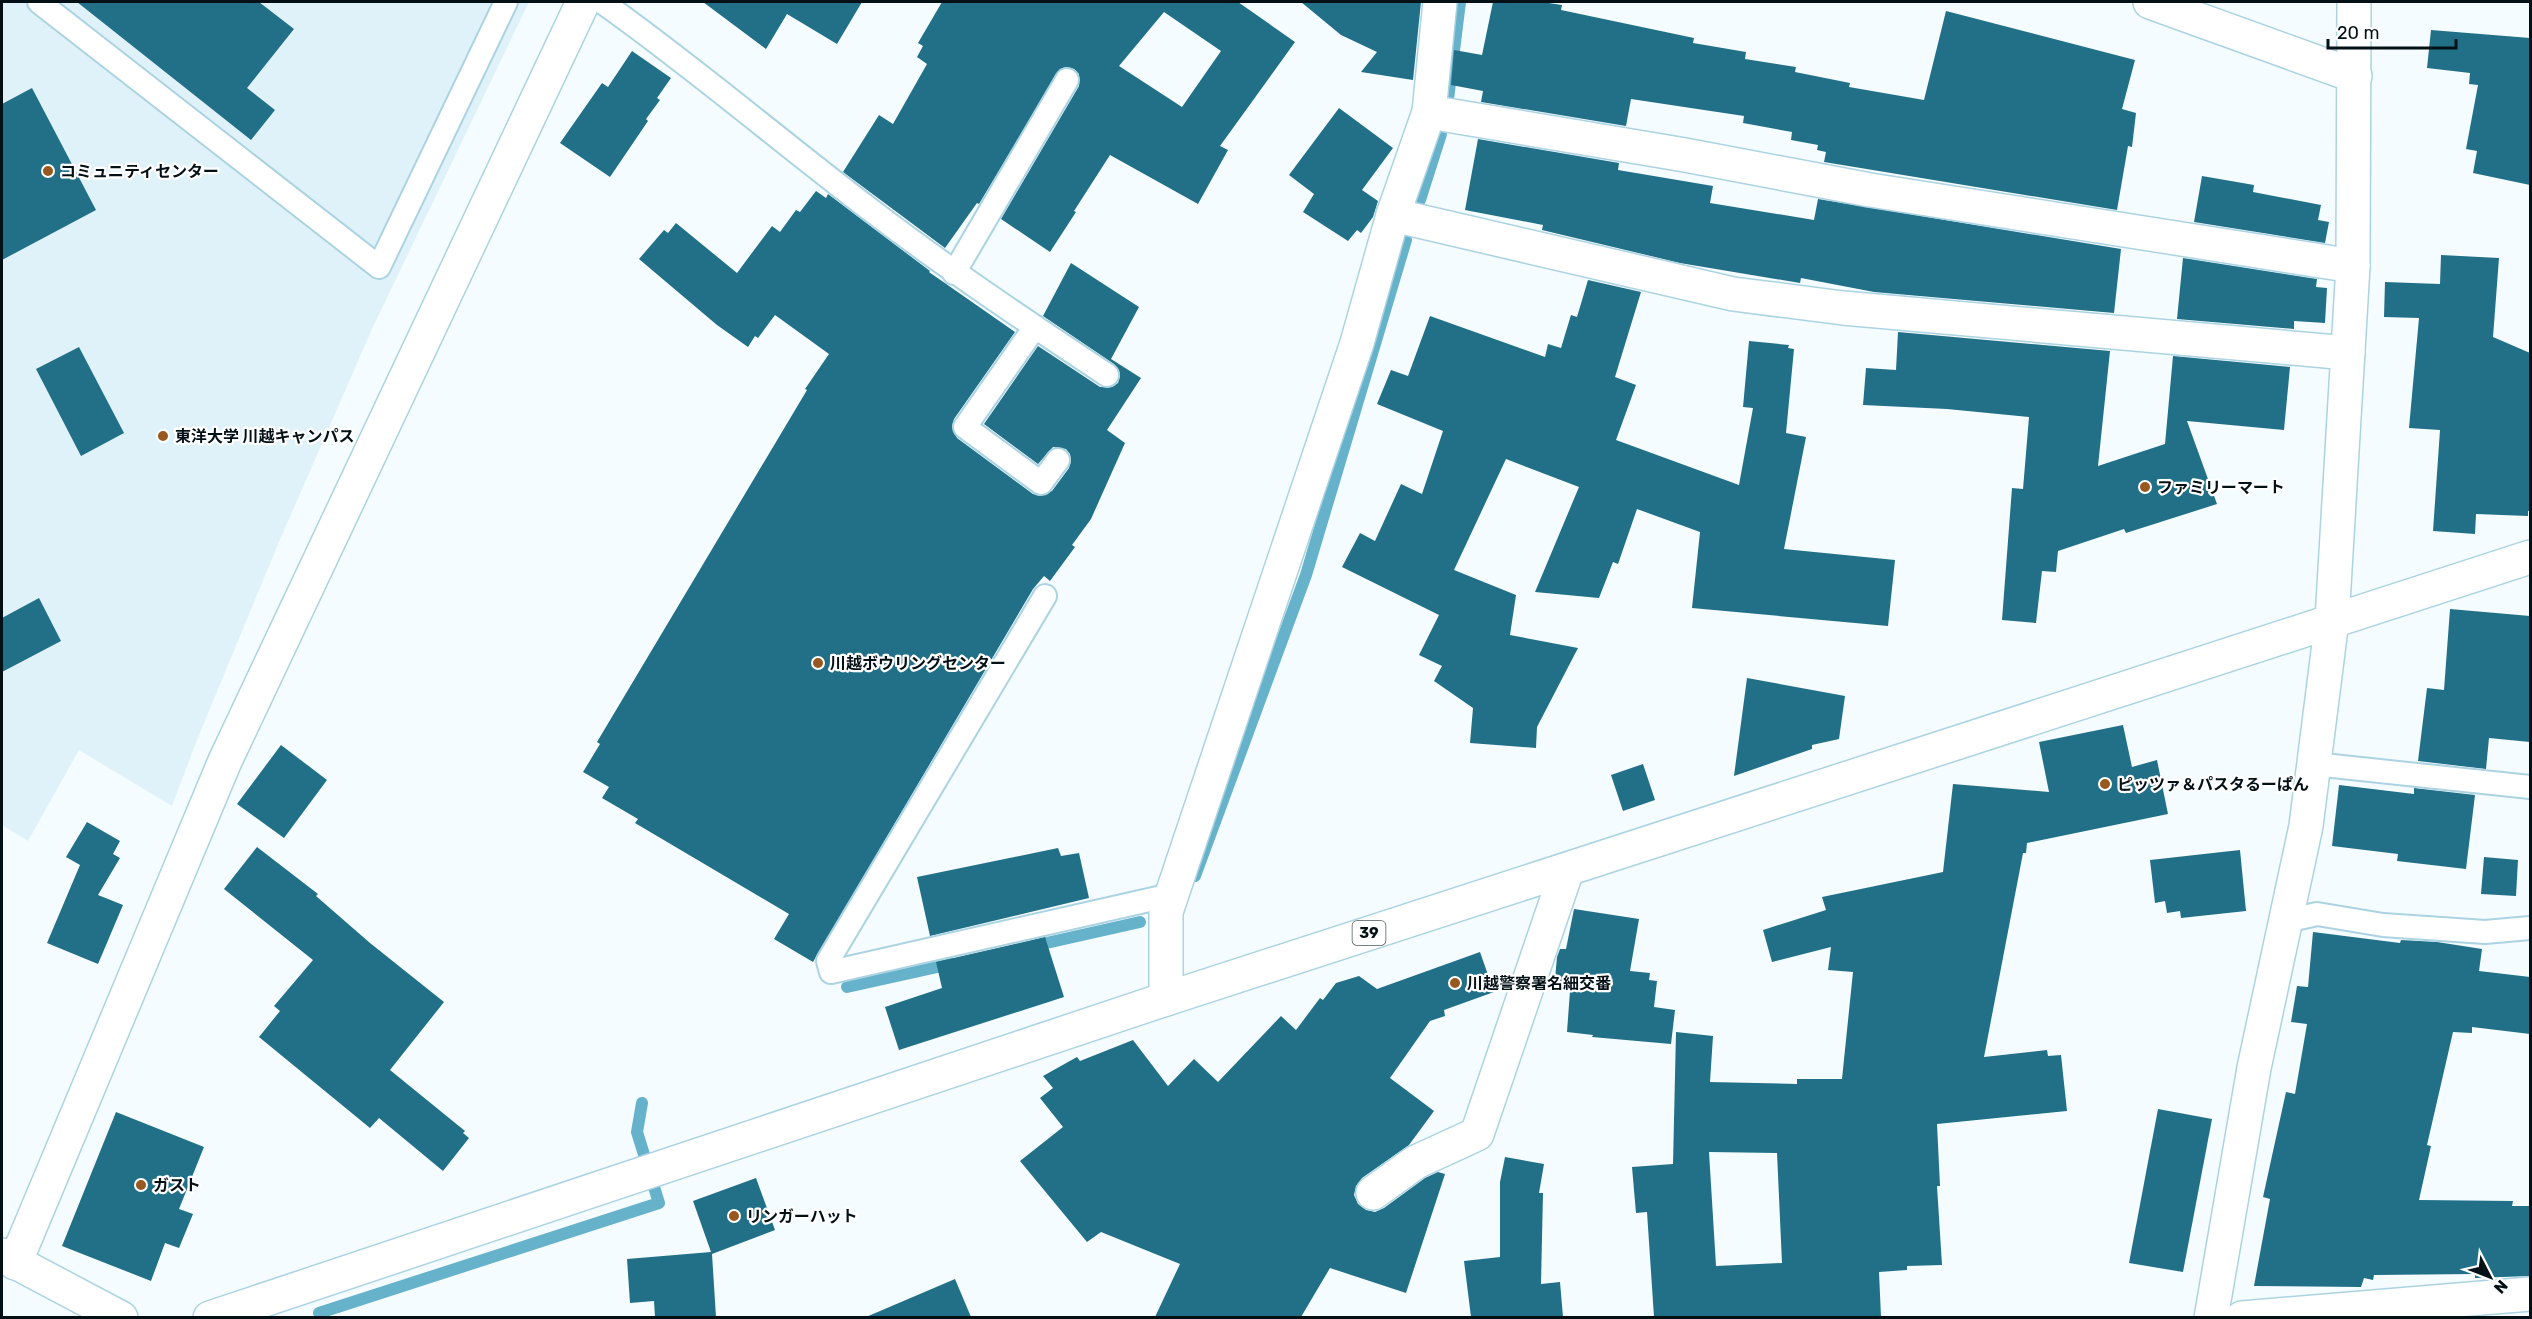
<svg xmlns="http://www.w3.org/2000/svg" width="2532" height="1319" font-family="Rubik,'Noto Sans JP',sans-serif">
  <rect width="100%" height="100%" fill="#f4fcff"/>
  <path fill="#e0f2f9" d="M2 2H529L372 329 279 542 197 740 172 806 79 750 28 841 2 825Z"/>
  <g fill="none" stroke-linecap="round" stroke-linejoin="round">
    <g stroke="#67b2cb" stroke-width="12">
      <path d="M1448 99 1460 2"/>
      <path d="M1420 200 1441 134"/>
      <path d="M1195 876 1306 575 1406 240"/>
      <path d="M1033 946 1140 922"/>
      <path d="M847 987 951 964"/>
      <path d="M319 1313 659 1203 637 1132 642 1103"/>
    </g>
  </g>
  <g fill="#217088" fill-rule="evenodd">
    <path d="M77 2H259L294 29 247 88 275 110 251 140Z"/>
    <path d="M703 2H862L837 44 787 14 766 49Z"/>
    <path d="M942 2H1238L1295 42 1220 146 1228 150 1198 204 1110 155 1074 211 1076 212 1050 252 1001 219 1079 86V74L1074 69 1066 67 1060 69 979 204 977 203 945 248 843 172 879 115 893 124 927 64 917 57 923 46 918 43ZM1164 12 1221 51 1182 107 1119 66Z"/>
    <path d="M1301 2H1421L1413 80 1361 72 1377 52 1341 35Z"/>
    <path d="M1493 2H1542L1562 5 1561 10 1694 38 1693 43 1746 52 1745 59 1796 67 1795 72 1850 83 1849 87 1924 100 1946 11 2135 60 2122 109 2136 113 2132 147 2128 146 2117 210 1824 162 1826 152 1817 150 1818 145 1791 140 1792 132 1743 123 1744 116 1631 99 1626 126 1481 102 1483 91 1451 85 1454 50 1482 55Z"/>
    <path d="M2431 30 2530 38V185L2473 173 2477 151 2466 149 2478 85 2469 84 2470 73 2427 68Z"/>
    <path d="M632 51 671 78 657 98 660 100 646 119 648 121 610 177 560 143 602 83 608 87Z"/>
    <path d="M32 88 96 210 2 260V104Z"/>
    <path d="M1339 108 1393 148 1362 190 1378 201 1373 217 1361 233 1357 230 1348 241 1303 212 1314 194 1289 175Z"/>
    <path d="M1478 139 1619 163 1618 170 1713 186 1710 203 1814 220 1818 199 2121 249 2114 313 1874 292 1801 278 1800 283 1680 263 1542 230 1543 225 1465 210Z"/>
    <path d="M2202 176 2254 185 2253 192 2321 205 2318 220 2329 222 2325 243 2194 222Z"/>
    <path d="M816 191 826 198 828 194 930 271 929 272 1015 332 954 419 952 426 957 438 1033 494 1040 496 1052 491 1069 468 1071 461 1070 454 1066 449 1053 447 1038 464 984 424 1038 346 1100 387H1112L1118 383 1120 376 1119 370 1114 364 1043 316 1071 263 1139 307 1111 359 1141 378 1107 430 1125 443 1091 519 1072 545 1075 547 1050 581 1044 576 1033 589 813 962 774 939 789 914 635 823 638 819 602 798 609 787 583 772 600 744 597 742 807 390 805 389 829 354 775 315 758 338 755 336 748 347 717 325 639 259 664 230 668 233 676 223 737 273 772 226 780 232 796 210 800 212Z"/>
    <path d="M2441 255 2499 258 2493 337 2530 353V511H2528V516L2476 514 2475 534 2433 531 2440 430 2409 428 2419 318 2384 317 2385 282 2440 284Z"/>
    <path d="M2183 258 2317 279 2316 287 2327 288 2325 323 2294 321V329L2177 319Z"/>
    <path d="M1588 280 1641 292 1615 377 1636 385 1616 440 1739 485 1753 408 1743 407 1749 341 1789 345 1788 348 1794 349 1786 433 1806 437 1784 549 1895 560 1888 626 1692 608 1700 532 1637 509 1618 564 1613 562 1599 598 1535 592 1579 487 1506 459 1454 570 1516 595 1510 635 1578 648 1537 727 1536 748 1470 743 1473 708 1434 681 1442 666 1419 655 1439 615 1342 567 1360 533 1375 541 1401 484 1422 494 1443 431 1377 404 1391 370 1408 376 1430 316 1545 357 1548 344 1561 348 1571 315 1577 317Z"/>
    <path d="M1898 332 2110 351 2098 466 2165 444 2173 356 2290 367 2284 430 2187 421 2217 504 2126 533 2124 529 2058 551 2056 572 2042 571 2036 623 2002 620 2012 488 2023 489 2029 417 1947 409 1863 405 1866 368 1896 370Z"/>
    <path d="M79 347 124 433 81 456 36 369Z"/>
    <path d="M39 598 61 641 2 672V618Z"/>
    <path d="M2450 609 2530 616V742L2489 738 2486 769 2418 761 2427 688 2444 690Z"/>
    <path d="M1747 678 1845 696 1839 739 1812 745V749L1734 776Z"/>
    <path d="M2123 725 2132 767 2157 760 2168 814 2027 843 2026 853H2023L1984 1057 2047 1050 2048 1056 2061 1055 2067 1111 1937 1124 1940 1186H1937L1942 1265 1907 1266V1270L1879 1272 1881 1317H1654L1647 1212 1636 1213 1632 1167 1673 1164 1676 1032 1713 1036 1710 1082 1797 1084V1079H1842L1853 972 1828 970 1831 947 1772 962 1763 930 1826 910 1822 897 1943 872 1953 784 2049 792 2039 742ZM1709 1152 1777 1153 1782 1263 1716 1266Z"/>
    <path d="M281 745 327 780 284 838 237 804Z"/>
    <path d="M1643 764 1655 800 1623 811 1611 775Z"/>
    <path d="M2339 785 2414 794V788L2475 795 2466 869 2397 861 2398 854 2332 846Z"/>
    <path d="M87 822 120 841 113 854 120 858 98 895 123 905 98 964 47 943 80 865 66 857Z"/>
    <path d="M257 847 318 894 316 896 370 943 444 1002 390 1070 465 1131 463 1133 469 1138 443 1171 379 1118 370 1128 259 1037 280 1011 274 1006 313 960 224 889Z"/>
    <path d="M1058 848 1061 856 1079 853 1089 898 930 936 917 877Z"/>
    <path d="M2240 850 2246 911 2181 918 2180 911 2167 913 2165 901 2155 903 2150 860Z"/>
    <path d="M2484 857 2518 860 2516 896 2481 894Z"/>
    <path d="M1574 909 1639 919 1630 971 1650 973 1649 980 1657 981 1654 1007 1675 1010 1671 1044 1592 1037 1593 1035 1567 1032 1570 991 1554 990 1557 957 1560 949H1566Z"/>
    <path d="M2313 932 2400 943 2401 940 2437 942 2482 949 2479 971 2530 977V1034L2472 1027V1033L2453 1032 2427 1145 2431 1146 2419 1200 2513 1201 2512 1206H2530V1276L2475 1278V1274L2374 1275 2373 1280 2364 1278 2361 1287 2254 1286 2270 1199 2263 1197 2286 1092 2295 1094 2307 1024 2291 1022 2297 986 2308 987Z"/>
    <path d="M1045 937 1064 997 899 1050 885 1007 942 988 936 962Z"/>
    <path d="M1480 952 1494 992 1444 1010 1445 1016 1430 1021 1390 1078 1434 1111 1409 1145 1362 1178 1356 1186 1354 1195 1358 1204 1366 1210 1375 1212 1384 1208 1425 1178 1438 1172 1445 1174 1406 1293 1330 1268 1301 1317H1155L1180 1264 1101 1232 1087 1242 1020 1161 1063 1127 1040 1098 1053 1088 1043 1076 1077 1057 1080 1061 1133 1040 1168 1086 1194 1059 1218 1082 1281 1016 1296 1030 1320 998 1323 1000 1336 983 1359 976 1377 989Z"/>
    <path d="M2158 1109 2212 1119 2183 1272 2129 1263Z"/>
    <path d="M116 1112 204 1147 179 1209 193 1214 179 1248 165 1243 151 1281 62 1246Z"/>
    <path d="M1505 1157 1544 1164 1539 1193H1543L1541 1284 1560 1282 1563 1317H1471L1464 1261 1500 1257V1182Z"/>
    <path d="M756 1178 775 1230 712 1254 716 1317H655L654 1301 630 1303 627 1259 711 1252 693 1201Z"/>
    <path d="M955 1279 971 1317H866Z"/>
  </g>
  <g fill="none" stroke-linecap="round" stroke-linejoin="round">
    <defs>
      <g id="lane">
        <path d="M39 2 379 267 506 2"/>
        <path d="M602 2C695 68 781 142 872 211 948 269 1027 322 1107 375"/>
        <path d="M954 273 1067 80"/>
        <path d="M1035 327 965 427 1041 483 1058 460"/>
        <path d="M1045 596 828 961 831 972 1171 895"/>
        <path d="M2314 764 2530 787"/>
        <path d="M2286 921 2317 914 2383 925 2485 932 2530 928"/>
      </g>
      <g id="street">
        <path d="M2150 2 2355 76"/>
        <path d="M1429 112 1685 155 1870 190 2353 266"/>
        <path d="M1393 215 1733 294 1843 308 2348 353"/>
        <path d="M1166 999V912L1357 343 1393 215 1429 112 1440 2"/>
        <path d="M1373 1193 1416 1162 1477 1134 1567 870"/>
        <path d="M15 1263 225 761 583 2"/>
        <path d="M2211 1318 2254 1068 2306 826 2332 620"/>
        <path d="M2242 1318 2530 1294"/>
      </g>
      <g id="secondary">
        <path d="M2332 620 2353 266 2354 2"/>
        <path d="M2 1255 121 1318"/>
      </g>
      <path id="primary" d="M210 1318 1166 999 2530 557"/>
    </defs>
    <use href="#lane" stroke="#acd3e1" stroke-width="26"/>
    <use href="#street" stroke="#acd3e1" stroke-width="36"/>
    <use href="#secondary" stroke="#acd3e1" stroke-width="36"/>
    <use href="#primary" stroke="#acd3e1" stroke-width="36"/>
    <use href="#lane" stroke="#fff" stroke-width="22"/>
    <use href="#street" stroke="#fff" stroke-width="33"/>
    <use href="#secondary" stroke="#fff" stroke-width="33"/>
    <use href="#primary" stroke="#fff" stroke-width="33"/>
  </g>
  <g fill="#97591f" stroke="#fff" stroke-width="2">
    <circle cx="48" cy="171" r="6"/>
    <circle cx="163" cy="436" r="6"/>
    <circle cx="2145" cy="487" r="6"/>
    <circle cx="818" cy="663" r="6"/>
    <circle cx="2105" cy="784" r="6"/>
    <circle cx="1455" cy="983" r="6"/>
    <circle cx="141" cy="1185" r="6"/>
    <circle cx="734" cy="1216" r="6"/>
  </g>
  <g text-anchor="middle" stroke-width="4.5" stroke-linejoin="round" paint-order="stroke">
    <rect fill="#fff" stroke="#4f585b" stroke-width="1.5" x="1352.5" y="921" width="33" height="24" rx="4.5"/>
    <g font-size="15" font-weight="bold" fill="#031015">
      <text x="1369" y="938">39</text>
    </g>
    <g font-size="16" font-weight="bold" fill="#031015" stroke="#fff" text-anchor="start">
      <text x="60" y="177">コミュニティセンター</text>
      <text x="175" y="442">東洋大学 川越キャンパス</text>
      <text x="2157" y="493">ファミリーマート</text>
      <text x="830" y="669">川越ボウリングセンター</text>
      <text x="2117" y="790">ピッツァ＆パスタるーぱん</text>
      <text x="1467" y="989">川越警察署名細交番</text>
      <text x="153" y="1191">ガスト</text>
      <text x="746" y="1222">リンガーハット</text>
    </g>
  </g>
  <rect width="2532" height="1319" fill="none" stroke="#031015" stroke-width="6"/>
  <g transform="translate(2490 1277) rotate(132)" stroke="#ffffff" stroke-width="4.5" paint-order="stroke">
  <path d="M0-4.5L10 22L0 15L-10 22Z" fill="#031015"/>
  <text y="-9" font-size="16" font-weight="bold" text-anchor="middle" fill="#031015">N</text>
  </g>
  <path d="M2328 39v9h128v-9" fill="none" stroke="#031015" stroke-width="3"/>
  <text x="2337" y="39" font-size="18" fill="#031015" stroke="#ffffff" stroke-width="4.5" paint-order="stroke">20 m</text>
</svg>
